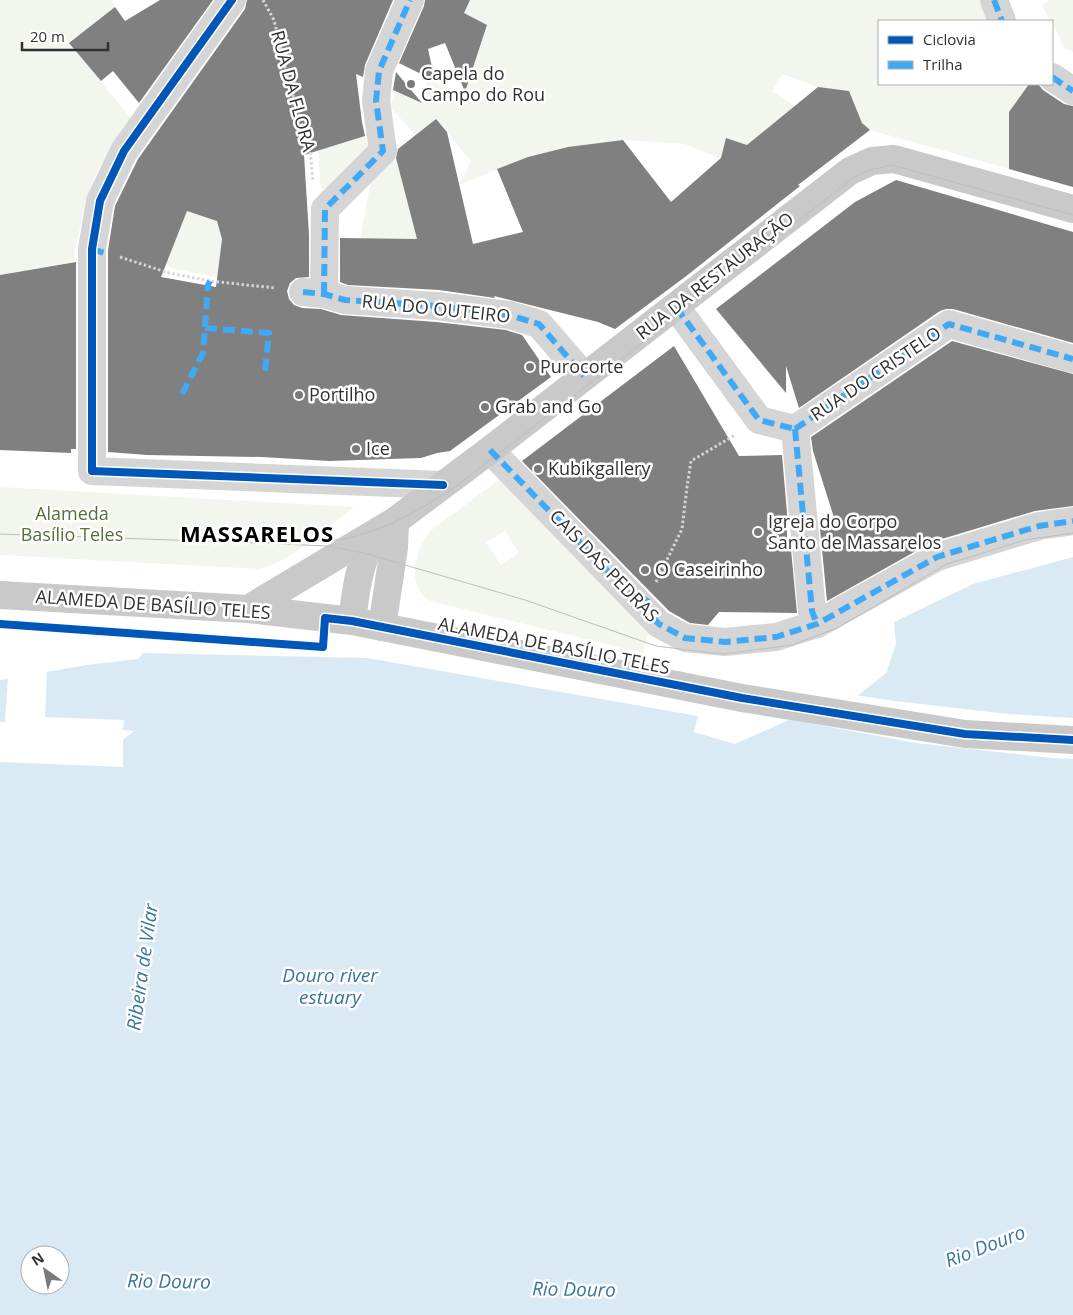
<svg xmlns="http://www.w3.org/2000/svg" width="1073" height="1315" font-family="'Open Sans',sans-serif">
  <rect width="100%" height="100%" fill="#fff"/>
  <g fill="#f2f6ed" fill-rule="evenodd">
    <path d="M0 0H111L115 7 70 43 131 119 97 171 86 198 73 262 0 275Z"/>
    <path d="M470 0H985L991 21H879V84H1029L1009 112V169L870 130 849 113V91L818 87 783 74 772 91 795 106 747 145 726 138 721 159 685 144 623 140 568 147 528 157 459 185 471 161 436 119 416 136 390 107 395 91 418 101 429 78 460 93 474 66 487 25 464 13Z"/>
    <path d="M1050 0H1073V52L1064 48 1052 21H1050L1042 5Z"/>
    <path d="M365 136 370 155 339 182 321 190 318 151Z"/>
    <path d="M395 152 417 239 360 240 372 175Z"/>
    <path d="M215 198 222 239 217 277 179 270 161 264 186 211 208 218Z"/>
    <path d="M504 476 649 630 643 653 438 603C435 602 430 601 427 599 405 583 417 548 430 531ZM505 531 519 553 501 565 486 543Z"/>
    <path d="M0 487 354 507C330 525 288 564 259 569L0 555Z"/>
  </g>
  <path fill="#daeaf4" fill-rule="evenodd" d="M1073 557V1315H0V680L87 665 138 659 143 653 367 658 698 716 694 732 735 744 800 715 856 697 886 673 896 644 894 622 973 584ZM30 1255H60V1285H30Z"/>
  <g fill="#fff">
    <path d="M47 669 45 717 124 720 123 730 134 731 123 740V767L0 762V722H5L8 676Z"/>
    <path d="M855 695 895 701 1008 714 1073 718V759L1052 758 916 743 787 719 800 713Z"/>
  </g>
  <g fill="#808080" fill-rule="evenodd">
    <path d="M160 0H213L139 103 113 71 101 81 69 43 115 7 125 21Z"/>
    <path d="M247 0H393L365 65 363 77 356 74 362 122 365 136 304 155 309 235V277L296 278 290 283 287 291 289 299 294 305 302 308 321 309 341 315 436 322 506 330 522 335 551 377 450 451 437 453 421 458 329 461 262 457 147 455 108 452V250L115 206 138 159 245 9ZM187 211 217 221 222 239 216 287 161 277Z"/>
    <path d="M425 0H470L464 13 487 25 465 92 445 43 428 49 435 81 399 63 424 6Z"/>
    <path d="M396 72 422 103 393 90Z"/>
    <path d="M1029 84H1038L1043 90 1064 104 1073 106V187L1009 169V112Z"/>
    <path d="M818 87 849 91 862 123 870 130 798 185 800 186 685 277 615 329 598 322 494 296 495 298 439 290 348 285 340 282V238L417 239 396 158 398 149 436 119 447 132 473 244 523 232 497 169 528 157 568 147 623 140 671 202 721 158 726 138 747 145Z"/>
    <path d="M896 180 1073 232V343L953 309H946L940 311 799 408 786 366V393L716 309 855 202Z"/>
    <path d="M76 262V449H71V453L0 450V275Z"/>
    <path d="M952 341 1073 374V506L1035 511 932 542 827 601 820 529 836 524 813 451 811 437Z"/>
    <path d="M674 346 739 456 782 455 787 513V540L790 539 797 613 719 612 708 625 690 623 669 611 522 461Z"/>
  </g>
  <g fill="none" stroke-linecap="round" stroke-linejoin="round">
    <g stroke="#d5d5d5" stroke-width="3" stroke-dasharray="2.5 2.5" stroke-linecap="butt">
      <path d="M263 0 274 20 288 80 310 149 313 181"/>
      <path d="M120 257 169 273 210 281 275 288"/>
      <path d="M656 582 682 529 687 487 691 461 735 435"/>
      <path d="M148 634 294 645"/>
    </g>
    <g stroke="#d5d5d5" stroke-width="28">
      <path d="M232 0 124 151 100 201 92 249V471L443 485"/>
      <path d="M994 0 1002 21"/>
      <path d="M1052 77 1073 91"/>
      <path d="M303 292 324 294 345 300 437 306 509 315 539 324 584 376"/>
      <path d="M324 294 325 209 383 151 376 101 379 71 410 0"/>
      <path d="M676 307 759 420 795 429"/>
      <path d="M795 429 949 324 1073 359"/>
      <path d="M795 429 812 611 817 624"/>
      <path d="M490 450 659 624 685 638 725 642 776 637 817 624 937 557 1039 526 1073 521"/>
    </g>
    <g stroke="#c9c9c9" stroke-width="28">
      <path d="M0 595 248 609 352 621 742 698 965 734 1073 740"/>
      <path d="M248 609 395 521 490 450 850 171 872 161 894 159 1073 209"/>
      <path d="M352 621C356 589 359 564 374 535"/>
      <path d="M382 627 394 548 395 521"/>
    </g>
    <g stroke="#bdbdbd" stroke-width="1">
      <path d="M0 534 260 543 327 546 364 553 525 600 656 646 723 654 792 645 837 628 947 564 1025 540 1073 533"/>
      <path d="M323 541C371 539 415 513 455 487L681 313 853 178 867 171 892 165 1073 215"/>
    </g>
    <g stroke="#3fa9f5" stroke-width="6" stroke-dasharray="12 6" stroke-linecap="butt">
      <path d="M994 0 1002 21"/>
      <path d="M1052 77 1073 91"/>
      <path d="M92 249 108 254"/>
      <path d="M303 292 324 294 345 300 437 306 509 315 539 324 584 376"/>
      <path d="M324 294 325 209 383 151 376 101 379 71 410 0"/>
      <path d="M676 307 759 420 795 429"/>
      <path d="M205 328 269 333 265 371"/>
      <path d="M182 394 203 353 208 285 210 281"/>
      <path d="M795 429 949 324 1073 359"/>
      <path d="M795 429 812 611 817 624"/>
      <path d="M490 450 659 624 685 638 725 642 776 637 817 624 937 557 1039 526 1073 521"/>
      <path d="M642 607 648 598"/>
    </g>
    <defs>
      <g id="cycleway">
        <path d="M232 0 124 151 100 201 92 249V471L443 485"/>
        <path d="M0 624 323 647 325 618 352 621 742 698 965 734 1073 740"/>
      </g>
    </defs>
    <use href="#cycleway" stroke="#fff" stroke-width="11"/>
    <use href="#cycleway" stroke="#0057b8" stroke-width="8"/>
  </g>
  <g fill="#797979" stroke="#fff" stroke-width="2">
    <circle cx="411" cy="84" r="5"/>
    <circle cx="530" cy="367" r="5"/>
    <circle cx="299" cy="395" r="5"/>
    <circle cx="485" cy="407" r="5"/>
    <circle cx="356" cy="449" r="5"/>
    <circle cx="538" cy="469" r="5"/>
    <circle cx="758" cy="532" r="5"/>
    <circle cx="645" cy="570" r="5"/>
  </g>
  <g text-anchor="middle" stroke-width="5" stroke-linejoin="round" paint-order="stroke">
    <g font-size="18" fill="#313131" stroke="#fff" text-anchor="start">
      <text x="421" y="80">Capela do<tspan x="421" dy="21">Campo do Rou</tspan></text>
      <text x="540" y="373">Purocorte</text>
      <text x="309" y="401">Portilho</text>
      <text x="495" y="413">Grab and Go</text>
      <text x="366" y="455">Ice</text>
      <text x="548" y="475">Kubikgallery</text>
      <text x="768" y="528">Igreja do Corpo<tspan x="768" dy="21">Santo de Massarelos</tspan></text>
      <text x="655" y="576">O Caseirinho</text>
    </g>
    <g font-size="18" fill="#313131" stroke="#fff">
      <text transform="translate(293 91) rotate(75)" y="6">RUA DA FLORA</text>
      <text transform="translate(715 276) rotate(-38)" y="6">RUA DA RESTAURAÇÃO</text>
      <text transform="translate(436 309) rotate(6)" y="6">RUA DO OUTEIRO</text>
      <text transform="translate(876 374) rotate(-34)" y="6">RUA DO CRISTELO</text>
      <text transform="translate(604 566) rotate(46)" y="6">CAIS DAS PEDRAS</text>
      <text transform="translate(153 605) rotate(4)" y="6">ALAMEDA DE BASÍLIO TELES</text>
      <text transform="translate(554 646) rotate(11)" y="6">ALAMEDA DE BASÍLIO TELES</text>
    </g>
    <g font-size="18" fill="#54713b" stroke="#fff">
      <text x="72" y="520">Alameda<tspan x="72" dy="21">Basílio Teles</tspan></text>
    </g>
    <g font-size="19" font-style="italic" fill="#39759a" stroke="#fff">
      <text transform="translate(142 967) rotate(-82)" y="7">Ribeira de Vilar</text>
      <text x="330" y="982">Douro river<tspan x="330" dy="22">estuary</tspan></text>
      <text transform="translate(985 1246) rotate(-21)" y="7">Rio Douro</text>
      <text transform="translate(169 1281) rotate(1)" y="7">Rio Douro</text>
      <text transform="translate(574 1289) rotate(1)" y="7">Rio Douro</text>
    </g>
    <g font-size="22" font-weight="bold" letter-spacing="1" fill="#000" stroke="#fff">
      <text x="257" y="542">MASSARELOS</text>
    </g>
  </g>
  <rect x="878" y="20" width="175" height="65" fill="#ffffff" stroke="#adadad"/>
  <rect x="888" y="36" width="25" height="8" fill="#0057b8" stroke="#adadad"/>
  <text x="923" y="45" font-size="15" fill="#313131">Ciclovia</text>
  <rect x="888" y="61" width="25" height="8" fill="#3fa9f5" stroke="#adadad"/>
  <text x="923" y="70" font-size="15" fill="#313131">Trilha</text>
  <g transform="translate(45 1270) rotate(327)"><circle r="24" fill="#ffffff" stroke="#adadad"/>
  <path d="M0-4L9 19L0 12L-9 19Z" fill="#797979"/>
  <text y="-8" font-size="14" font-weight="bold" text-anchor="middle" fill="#313131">N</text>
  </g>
  <path d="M22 42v8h86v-8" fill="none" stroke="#313131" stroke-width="2.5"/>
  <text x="30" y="42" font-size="15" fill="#313131" stroke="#ffffff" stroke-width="4" paint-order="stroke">20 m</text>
</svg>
